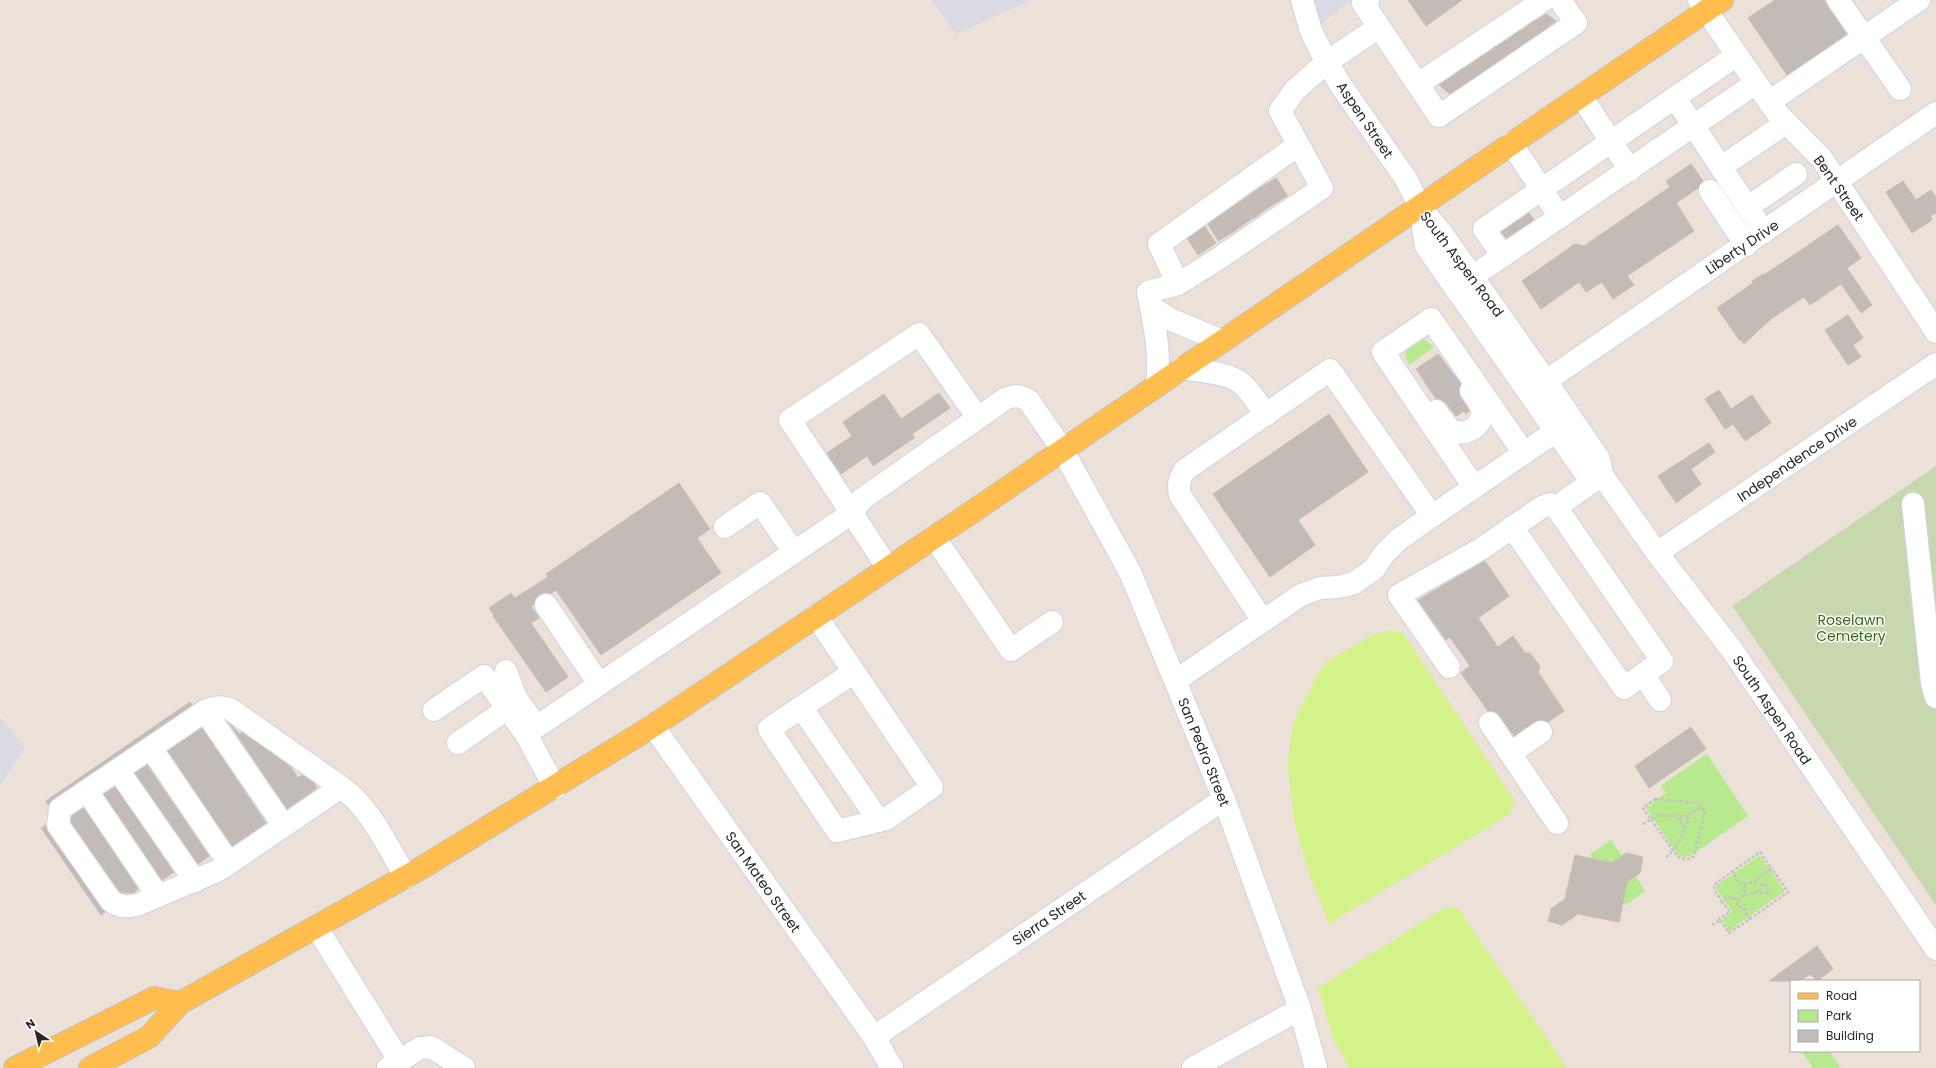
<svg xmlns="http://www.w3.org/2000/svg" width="1936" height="1068" font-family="Poppins,sans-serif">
  <rect width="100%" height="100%" fill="#ece1d8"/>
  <g fill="#dbdae4">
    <path d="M931 0H1032L956 34Z"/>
    <path d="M1302 0H1352L1311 31Z"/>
    <path d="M0 717 25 747 0 786Z"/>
  </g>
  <g fill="#b9e98f">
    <path d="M1424 339 1434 347 1409 365 1406 359 1405 350Z"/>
    <path d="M1707 754 1748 816 1690 856 1684 857 1677 854 1646 808 1666 793 1660 786Z"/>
    <path d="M1611 840 1622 855 1612 863 1590 857 1591 854Z"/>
    <path d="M1760 855 1785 891 1729 931 1722 920 1732 912 1717 890V885Z"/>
    <path d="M1636 876 1645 891 1626 905 1623 904 1627 882Z"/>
    <path d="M1801 1051H1829L1841 1068H1813Z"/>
  </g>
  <path fill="#c8d8ae" d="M1936 466V905L1732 606Z"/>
  <g fill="#d3f289">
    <path d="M1389 631 1402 632 1514 800 1510 814 1338 918 1330 926 1309 873 1295 825 1290 788 1288 761 1293 723 1317 676 1327 661 1374 634Z"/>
    <path d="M1446 907 1458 908 1567 1068H1349L1334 1040 1318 988Z"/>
  </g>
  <g fill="#c3bbb5" stroke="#c8bdb2">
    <path d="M1408 0H1462L1426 26Z"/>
    <path d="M1775 0H1824L1847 34 1787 75 1748 18Z"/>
    <path d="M1546 14 1556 21 1450 94 1439 85Z"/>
    <path d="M1691 164 1703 181 1698 188 1676 203 1694 231 1627 276 1634 285 1613 299 1602 282 1586 292 1579 282 1541 309 1522 281 1575 244 1584 246 1670 187 1666 181Z"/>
    <path d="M1903 181 1916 200 1931 190 1936 197V213L1930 216 1932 220 1912 233 1886 192Z"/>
    <path d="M1529 213 1534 220 1506 238 1501 232Z"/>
    <path d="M1838 225 1861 258 1847 268 1872 305 1861 313 1841 284 1810 305 1804 297 1772 318 1744 344 1741 340 1740 341 1717 308 1753 283 1752 281 1763 274 1764 275Z"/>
    <path d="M1848 315 1863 338 1853 345 1861 357 1848 365 1825 330Z"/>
    <path d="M1438 354 1461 384 1459 393 1469 411 1466 414 1464 411 1456 416 1446 403 1436 399 1416 369Z"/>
    <path d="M1719 390 1731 409 1752 395 1771 423 1745 441 1733 424 1725 429 1705 399Z"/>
    <path d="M939 393 950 408 912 434 914 438 873 466 867 456 841 474 827 453 852 436 843 422 884 394 901 419Z"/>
    <path d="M1329 414 1368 472 1298 520 1315 545 1270 577 1213 494Z"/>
    <path d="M1709 443 1715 452 1691 469 1701 484 1676 503 1658 476Z"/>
    <path d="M679 483 710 529 697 538 721 573 601 655 556 590 550 594 545 593 539 595 534 604 531 606 539 618 531 623 568 677 546 692 493 616 494 615 489 608 511 593 515 598 548 577 546 574Z"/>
    <path d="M1485 561 1509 596 1478 618 1498 647 1513 636 1525 653H1530L1540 666 1538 672 1564 711 1548 722 1540 720 1534 722 1514 736 1500 716 1495 712 1488 711 1461 673 1470 666 1450 637 1446 640 1418 600Z"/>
    <path d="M190 702 192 705 53 799 48 805 46 801Z"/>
    <path d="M229 723 240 734 242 732 290 766 298 778 302 775 314 783 317 788 287 809Z"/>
    <path d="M1691 727 1706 749 1649 788 1635 766Z"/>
    <path d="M202 728 266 823 232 846 168 751Z"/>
    <path d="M147 765 209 856 198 864 135 773Z"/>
    <path d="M115 787 174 872 162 880 104 794Z"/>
    <path d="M84 808 138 889 133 893 120 892 71 822 72 816Z"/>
    <path d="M46 825 48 832 105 912 101 915 41 828Z"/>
    <path d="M1626 853 1643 857 1640 873 1627 882 1619 922 1578 914 1562 925 1548 921 1551 909 1565 899 1575 855 1612 863Z"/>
    <path d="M1817 946 1833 969 1817 981 1810 974 1800 981H1769Z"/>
  </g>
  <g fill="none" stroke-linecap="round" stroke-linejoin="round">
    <g stroke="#c5bcb5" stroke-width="22" stroke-dasharray="22 11" stroke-linecap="butt">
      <path d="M1529 25 1545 38"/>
      <path d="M1511 37 1527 50"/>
      <path d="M1491 50 1506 64"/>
      <path d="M1473 62 1488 75"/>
      <path d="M1454 75 1470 87"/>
      <path d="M1267 183 1280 204"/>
      <path d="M1249 195 1263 214"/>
      <path d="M1231 207 1245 227"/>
      <path d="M1216 217 1229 238"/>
      <path d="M1195 231 1209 252"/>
    </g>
    <defs>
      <g id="minor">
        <path d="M1302 0 1311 31 1323 55 1340 84 1406 179 1420 207 1443 235 1546 381 1599 459 1602 475 1657 553 1732 650 1936 949"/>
        <path d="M1368 0 1363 3 1439 116 1576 23 1560 0"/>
        <path d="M1699 0 1777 113 1822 159 1936 332"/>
        <path d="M1838 0 1900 89"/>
        <path d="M1418 84 1544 0"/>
        <path d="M1581 96 1630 170"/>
        <path d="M1675 98 1764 232"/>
        <path d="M1769 102 1919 0"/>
        <path d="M1511 143 1560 217"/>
        <path d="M1721 167 1786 123"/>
        <path d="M1710 191 1746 245"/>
        <path d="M1420 207 1426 246 1583 470 1602 475"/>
        <path d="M1748 207 1796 174"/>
        <path d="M1503 256 1484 229 1737 55"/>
        <path d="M1473 276 1756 83"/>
        <path d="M1178 284 1159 244 1298 145"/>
        <path d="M1151 307 1172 320 1222 341"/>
        <path d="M1181 368C1197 371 1227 372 1241 383 1251 391 1258 404 1266 415"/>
        <path d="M1546 381 1936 113"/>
        <path d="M1157 384C1161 354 1154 322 1148 292L1178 284 1215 261 1322 188 1280 111 1295 90 1327 62 1379 27"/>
        <path d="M1436 411 1451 431C1464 436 1483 428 1482 411 1482 404 1475 397 1471 391"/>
        <path d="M1474 487 1383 352 1431 319 1524 453"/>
        <path d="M1913 504 1932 683 1936 697"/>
        <path d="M1556 507 1602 475"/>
        <path d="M1432 516 1568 423"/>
        <path d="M725 527 760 503 794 552"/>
        <path d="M934 537 1011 650 1052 622"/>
        <path d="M1657 553 1936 364"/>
        <path d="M888 568 790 420 919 334 978 418"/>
        <path d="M546 605 599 684"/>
        <path d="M816 616 932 787 886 819 837 831 769 729 854 672"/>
        <path d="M1449 667 1399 595 1481 549 1542 507 1550 504 1556 507 1662 661 1624 688 1512 527"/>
        <path d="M506 671 516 698 529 716"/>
        <path d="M1643 674 1660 700"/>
        <path d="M1175 681 1263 621 1180 495C1178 484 1179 479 1185 470L1330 370 1432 516 1398 540 1384 554 1374 569 1354 583 1338 587 1320 588 1301 595 1263 621"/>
        <path d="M801 707 879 821"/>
        <path d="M434 710 484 676 526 734"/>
        <path d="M205 711 284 826"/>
        <path d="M1490 723 1557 823"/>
        <path d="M653 726 874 1037 892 1068"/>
        <path d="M458 743 507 709"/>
        <path d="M151 748 229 863"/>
        <path d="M1511 753 1541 732"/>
        <path d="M118 770 195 881"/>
        <path d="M341 787 219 870 137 905C127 907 120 907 111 901L58 825 60 809 205 711C214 707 220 706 230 709L341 787C371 808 387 846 406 877"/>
        <path d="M555 788 526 734 852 513 862 499 1005 399C1015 395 1020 395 1029 401L1062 449 1130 572 1224 799 1300 1009 1316 1068"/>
        <path d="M87 791 158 896"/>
        <path d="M317 928 399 1060"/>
        <path d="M874 1037 1224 799"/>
        <path d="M388 1068 420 1048 431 1047 464 1068"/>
        <path d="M1193 1068 1300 1009"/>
      </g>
      <g id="major">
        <path d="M15 1068 154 998 180 1003"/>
        <path d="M90 1068 149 1037 180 1003 423 867 653 726 978 508 1722 0"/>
      </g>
    </defs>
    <use href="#minor" stroke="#cdd4e3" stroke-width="24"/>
    <use href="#major" stroke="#c3c3c3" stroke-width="24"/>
    <g stroke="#c3c3c3" stroke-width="2.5" stroke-dasharray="3 2" stroke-linecap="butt">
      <path d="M1655 799 1699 803 1705 812 1694 856C1688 861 1683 859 1677 856L1643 808Z"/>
      <path d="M1680 818 1679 822 1685 824"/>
      <path d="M1643 824 1658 815C1668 816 1676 816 1687 816"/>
      <path d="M1666 857C1674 851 1679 843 1683 833 1685 829 1684 825 1688 822L1687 816 1702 806"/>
      <path d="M1744 884 1755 882 1763 873 1772 869 1788 892 1750 919"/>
      <path d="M1745 895 1758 892 1763 884 1768 887V893L1758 892"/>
      <path d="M1722 902 1715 891 1714 885 1733 871"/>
      <path d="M1720 920 1719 919 1730 912 1722 902 1729 897C1740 902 1746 898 1745 886L1737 881 1733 871 1760 852 1772 869"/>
      <path d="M1712 925 1720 920 1729 933 1750 919 1743 908 1737 906 1738 900"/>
    </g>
    <use href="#minor" stroke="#fff" stroke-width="22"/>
    <use href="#major" stroke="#febd4c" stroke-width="22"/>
  </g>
  <g text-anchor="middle" stroke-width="3" stroke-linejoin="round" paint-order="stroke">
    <g font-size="14" fill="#282828" stroke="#fff">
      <text transform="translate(1365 120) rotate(56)" y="5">Aspen Street</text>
      <text transform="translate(1839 188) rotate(55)" y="5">Bent Street</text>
      <text transform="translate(1742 247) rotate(-34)" y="5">Liberty Drive</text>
      <text transform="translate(1462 264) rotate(53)" y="5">South Aspen Road</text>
      <text transform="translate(1797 459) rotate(-34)" y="5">Independence Drive</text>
      <text transform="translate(1772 710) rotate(56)" y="5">South Aspen Road</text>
      <text transform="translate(1204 752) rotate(68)" y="5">San Pedro Street</text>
      <text transform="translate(763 882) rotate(55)" y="5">San Mateo Street</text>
      <text transform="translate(1049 918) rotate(-34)" y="5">Sierra Street</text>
    </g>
    <g font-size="14" fill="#316b12" stroke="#fff">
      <text x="1851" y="625">Roselawn<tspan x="1851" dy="16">Cemetery</tspan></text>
    </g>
  </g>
  <rect x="1790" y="980" width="130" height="72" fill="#ffffff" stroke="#a9a9a9"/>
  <rect x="1798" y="993" width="20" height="6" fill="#febd4c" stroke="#a9a9a9"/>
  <text x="1826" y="1000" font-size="12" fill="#282828">Road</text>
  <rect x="1798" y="1010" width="20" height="12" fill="#b9e98f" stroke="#a9a9a9"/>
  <text x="1826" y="1020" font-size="12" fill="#282828">Park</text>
  <rect x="1798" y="1030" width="20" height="12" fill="#c3bbb5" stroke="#a9a9a9"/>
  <text x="1826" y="1040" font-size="12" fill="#282828">Building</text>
  <g transform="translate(36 1032) rotate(325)" stroke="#ffffff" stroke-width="3" paint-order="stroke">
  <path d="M0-3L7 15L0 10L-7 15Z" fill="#282828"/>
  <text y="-6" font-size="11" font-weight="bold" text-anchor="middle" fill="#282828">N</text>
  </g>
</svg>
